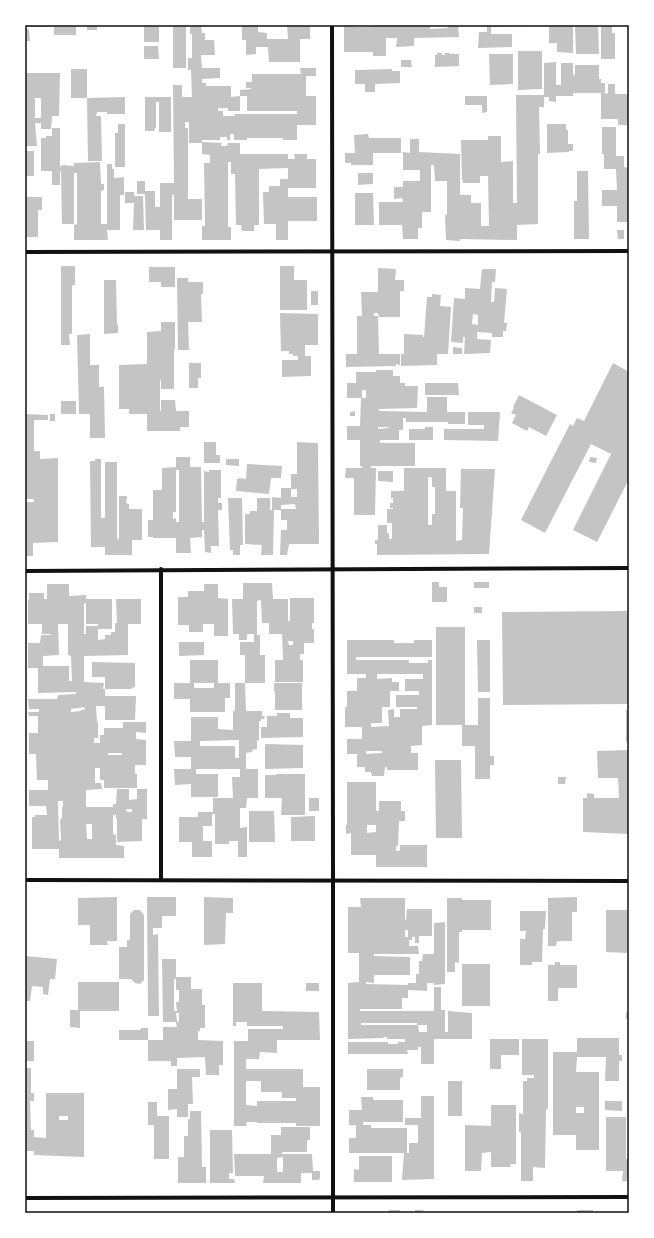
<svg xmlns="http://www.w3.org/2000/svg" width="654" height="1238" font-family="Poppins,sans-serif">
  <rect width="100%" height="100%" fill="#fff"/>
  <g fill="#c4c4c4" fill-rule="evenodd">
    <path d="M25 25H84V26H76V35H54V27H25Z"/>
    <rect x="87" y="25" width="10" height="5"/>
    <rect x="144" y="25" width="15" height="17"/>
    <rect x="173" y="25" width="13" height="43"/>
    <path d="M192 25H201L202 33H205V40H214L215 55H201L202 68H220V78L202 79V83H206V86H231V97L240 96V111H228V108H218V111H223V116H235L234 114H297V111H247V96H240V90L251 89V88H246V82H252V74H301L300 68H316V76H306V96H316V125H297V140H283V138H247V140H234V134H230V140H227V137H220V140H202V142L222 143 221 146H227L228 143H240V154H288V159H295L294 154H307V159H316V188H288V197H317V221H288V240H276V224H264L263 192H269V186H280V179H288V168L259 169V225H254V231H242L241 225H236L235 174H231V162H228V227H231V240H202V226H205L204 163H210V155L202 154V143H189V122H185V128H188V199H202V220H174V195H172V240H160V230H146L145 194H137V181H145V191H155V207H160V183H174L173 85H182V97H192L191 70H188V58H192V34H190V27H192Z"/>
    <path d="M242 25H258V32L267 33V39H288L287 25H310V39H300V62H269L268 47H256V54L246 55V40H242Z"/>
    <path d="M344 25H353V27H373V25H430V29L448 28V25H458L459 37 414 38V46L396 47 397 38H386V56H373V52H344Z"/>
    <path d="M487 25H528V26L491 27V34H512V47L478 48 479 32H487Z"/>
    <path d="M549 25H573V53L557 52V43H549Z"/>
    <path d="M575 25H598L599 54H576Z"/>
    <path d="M601 25H612V33H615V59H601Z"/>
    <path d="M25 29H29L30 41H25Z"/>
    <path d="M144 46H158L159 59H144Z"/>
    <path d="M518 51H542V89L518 90Z"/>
    <path d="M437 53H442V55H445V53H450V54H459V66L435 67V55H437Z"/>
    <path d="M489 54H513V84L490 85Z"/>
    <path d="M401 60H411L412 67H401Z"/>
    <path d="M556 62V85H561V63H573V75H575V65H599V79H601V83H605V94L608 93V84H615V94H629V125H618V119H601V93H573V96H556V102L549 101V97H544V107H539L540 154H538V224L517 225V240L460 239V241L446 240 445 215H447V181H435L434 165H431V212H422V228H418V239H403L402 225H379V202H403L402 198 394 199V187H403V181H420V170H403V152L410 153V139H419V152L460 154V195H471V203H481V226H489L488 176H480V183H463V180H462L461 140H488V136H501V162L513 161V203H517L516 95H544V63Z"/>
    <path d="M71 69H87V98L125 97V114H107V112H97L96 116H101L102 161H88L87 98H71Z"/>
    <path d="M392 69V71H400V83L375 84V92H365V84H355V70Z"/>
    <path d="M25 73H60L59 116H52L51 129H41V123H35L37 146H25ZM35 98H41V118H35Z"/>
    <path d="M465 96H487V112L482 113V105H465Z"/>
    <path d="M145 97H171V132H159V102H156V128H155L154 131H145Z"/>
    <path d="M118 124H125V167H115V133H118Z"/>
    <path d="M547 124H566V130H568V144H573V151H569V152L547 153Z"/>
    <path d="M602 127H616V156H624V167L629 168V222H617V206H602V190H617L616 169H604V154H602Z"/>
    <path d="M52 128H60V167L62 165 74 166V163L100 162 101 184H104V190L101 191V224H107V164H112V169H114V178L124 177V195H120V230H107L108 240H74V225L77 224V173H74V224H62L61 171H60V185H52V171H41V138H46V136H52Z"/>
    <path d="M368 134 369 138H401V153H373V165H351V163H345V153H355L354 135Z"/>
    <rect x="25" y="151" width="9" height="25"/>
    <path d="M577 171H588L589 239H574V201H577Z"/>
    <path d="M358 173H373V184L358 185Z"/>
    <path d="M125 192H134V196H143L144 230H133L134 203H125Z"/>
    <path d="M355 193H373L374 225H355Z"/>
    <path d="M25 197H42V210H38V237H25Z"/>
    <path d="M617 230H624V239H618Z"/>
    <path d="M61 266H75V285H72V334H69L70 345H61Z"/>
    <path d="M280 266H294V280H307V310H280Z"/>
    <path d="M149 267H175V287H161V282H149Z"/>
    <path d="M378 268 396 269 395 280H404V291H400V317H379L378 313H374V316H378L379 354H400V365L396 364V366L346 367V354H357V316H362L361 292H378Z"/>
    <path d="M482 269H496L495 282H492L491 302H494L495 288 507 289 504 323H507L506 331H503V337H492V333L477 332V339L491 340 490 353 464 354 465 337H463V343L451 342 454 298 465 299V288L480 289ZM473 314 478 315V325L472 324Z"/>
    <path d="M177 278H188V282H203V294H201L202 322H188L189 350H178Z"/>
    <path d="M104 280H116L117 325H118V333L104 334Z"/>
    <rect x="311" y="291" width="7" height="14"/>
    <path d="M432 294 441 295 440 306 451 307 448 354H437V365L401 366V354H404V334L423 335V337H424L427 297H432Z"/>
    <path d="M280 313 318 314V345H305V356H311V376L282 377V360H298V356H293V354H289V351H281Z"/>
    <path d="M161 322H175V349H174V389H161V380H160V411H161V400H175L176 411H189V427H180V431H147V414H129V409H119V365L147 364V332L161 331Z"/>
    <path d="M90 334V365H99V387H104L105 438H90V414H79L77 335Z"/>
    <path d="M453 347 462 348V354H453Z"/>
    <path d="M189 363H201V378H198V388H189Z"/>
    <path d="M613 363 629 372V479L597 542 573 530 611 454 591 444 545 533 521 520 570 424 573 426 577 418 584 421Z"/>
    <path d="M376 370H393V376H400V383H405V386H418L417 408 379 409V411L427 412V397H447V412H465V424H448V422H406V418H403V430H399V440H380V443H415V466H371V468H376L375 515H354V478H345L346 468H362V466H360V440H347V426H360L361 398H347V383H356V372H376ZM362 390H366V398H362ZM378 427H389V428L378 429Z"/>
    <path d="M425 383H458L459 395H425Z"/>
    <path d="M519 395 557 415 546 436 529 427 527 431 512 423 516 415 511 413 514 408 513 407Z"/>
    <rect x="61" y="401" width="15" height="13"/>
    <path d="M355 411V416H350V412Z"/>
    <path d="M468 412H500L498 441 444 440V429H484V425H468Z"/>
    <path d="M25 414 48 415V420H34V451H40V459L58 458V542L33 543V556H25V502H34V499H25Z"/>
    <rect x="50" y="414" width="5" height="7"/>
    <path d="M425 427H433V440H409V429H425Z"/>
    <path d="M204 442H216V455H220V463H204Z"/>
    <path d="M297 442 318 443 319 544H289L287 555H280L281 530H287V520H281V510H274L273 555H261L262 545 245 544V514H250V511H257V498H270V510H272V497L281 498V488H291V497H297V489H291V474H297ZM295 504 296 509H281V505Z"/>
    <path d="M176 457H190V467H201L202 522H204V471L209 472V470H221V498H218V503H222V510H218L219 546H211V553L205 552 204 530H202V537L190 538 191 553H176V538H153V537H148V520H153V490H162V468L176 467ZM176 470H179V522H176V518L173 519V512H176Z"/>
    <path d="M590 457 597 458 596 463 589 462Z"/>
    <path d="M95 459H101V518H105V462H117V539H119V496H127L126 503 129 504V509H142V540H132V555H105V547H91L90 461H95Z"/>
    <path d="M226 459H239V466L226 465Z"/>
    <path d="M247 464 282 466 281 478H271L269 494 236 491 237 479H239V478L246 479Z"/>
    <path d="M404 468H446V491H456V541L462 540 463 508H460L461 469H495L489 554 377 555V544H375V540H378V525H387V533H389V539H392V523H387V509H393V508H390V503H393V498H391V491H404ZM428 477H432V487H435V514H432V525H428Z"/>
    <path d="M378 471H393V482L378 481Z"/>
    <path d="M228 498H242L243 545H240V555H233V550H230Z"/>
    <path d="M432 582H439V587H447V602H432Z"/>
    <rect x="474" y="582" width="15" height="6"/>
    <path d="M243 583H272L273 599H288V621H290V598H314V623H312V629H314V643H304V654H300V660H303V682H275V660H283L282 634H269V623H262L261 601 260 600 257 601V635H260V655H265V683H245V655H240V642H254V634H247V640H239V634H233L232 599H243ZM288 641H293V645H289Z"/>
    <path d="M47 584H69V596L86 595V599H112V629H98V640L105 639V635H111V632H115V623H117L116 599H141V624H128V655L84 656V682L104 683 103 689H105V677H92V662L135 663V687L131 688 132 689H105V696H136L135 720H105V706H96L97 722H98V738H94V743H100V735H104V728H123V722H146V733L136 732V739L146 740V765H135V774H137V788H104V780H100V768H95V783H101L102 789 86 790V807H113V804H116L117 789H129V800L137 799V789H147V819H142V841L117 842V819H116V815H113V834L116 835V845L124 846V858H59V849H32V817H35V815H47L46 806H29V790H48V780H37L36 754H66H29V733H38V716H29L28 712H39V709H29L28 699H57L58 695 76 694V692L38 693V668H28V643H40L41 635H51V634H42V624H28V600H29V593H44V599H47ZM86 603V624H98V626H86V634H84V604ZM58 624H68V655L71 656 72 681H69V666H43V656L59 655ZM84 707 85 710H81V711L71 712V709ZM108 753H122V755H108ZM58 801H63V807H62V819H60L61 840 59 841ZM126 809H132V812H127ZM86 824H92V839H87Z"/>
    <path d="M204 584H218V598L228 599V636H214V624H203V632H189V625H178V597H188V591H204Z"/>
    <rect x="474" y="607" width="8" height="6"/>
    <path d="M629 611V704L503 705 502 612Z"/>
    <path d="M436 627H465V725H478V698H490V756H494V765H490V779H475V746H462V725H436Z"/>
    <path d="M347 640H394V643H414V640H432V657H356V660H409V663H428V660H432V725L422 726V745L411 746V753H418V770H387V767H385L384 776H372L371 772H365V767H357V754H347V739H362V727H345V707H347V691H357V678H366V674H347ZM377 674H423V679H405V691H419V695H396V707H417V709H400V717H394V709L388 710 389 726 371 727V723H382V707H390V691H399V682H392V678L377 679ZM366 751H382V753L366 754Z"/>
    <path d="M477 640H490V692H478Z"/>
    <path d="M179 642H204V655L179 656Z"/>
    <path d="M190 660H218V683H230V698H225V712H190V699H174V683H190ZM194 683H214V688H194Z"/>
    <path d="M235 683H245L246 711H262V716H265L264 719H261V721H259V741L257 740V749L252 750V752L246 753V769H258V798H247L246 808H240V828L247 827V857H238V841H229V844H215V814H212V826H203V841H212V857H192V842H179V817H198V812H213V798H233L232 777H240V769H196V774H218V797H191V784L175 785 174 769H191V757H175L174 741H191V717H218V729L233 730V711H235ZM239 740V758H235V746H200V741Z"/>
    <path d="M274 683H302V710H275V691H274Z"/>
    <rect x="626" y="710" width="3" height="32"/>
    <path d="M277 713H290V718H303V737L261 738V727H267V716H277Z"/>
    <path d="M265 744 303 745V768L265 769Z"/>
    <path d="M629 750V834L583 832V798H587V793L594 794V798H619L618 778H598L597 751Z"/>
    <path d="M435 760H461L462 838H436Z"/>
    <path d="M276 774H305V815H281L282 798H265V775H276Z"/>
    <path d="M558 777H566L565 784H558Z"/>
    <path d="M347 782H376V811H379V801H401V811H405V821H399L398 846H396V851H400V845H427V867H376V855H351V833L346 834V825H347ZM367 825H376V832L367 833Z"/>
    <rect x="309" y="798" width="10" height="13"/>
    <path d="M249 811H274L275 842H249Z"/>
    <path d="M315 816V841H291V817Z"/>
    <path d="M117 897V941H107L108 945H90V925H78V898Z"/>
    <path d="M147 897H176V916H162V928H153V935L158 934 159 1016H148Z"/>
    <path d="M204 897 233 898V913H226L225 944 204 945Z"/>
    <path d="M577 897V912H572V941H557L556 946H548V898Z"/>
    <path d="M360 898H405V920H406L407 909H432V936H419V943H415V937H412V940H409V946H418L419 954H374V956L410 957V975H374V983L366 982V984L408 985V983H416V974H419V961H422L423 954H434V923L445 922V984L434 985V983H427V991L408 990V998H402V1009H360V1011H434V987H441V1010H445V1032H448V1011L472 1013V1039H434V1064H421V1047H418V1050H407L408 1054H348V1042H388V1044H398V1042H405V1039H387V1037H383L384 1038 348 1039V983L359 982V953H348V907H361ZM405 930H408V937H405ZM361 1023H417V1025H361ZM418 1025H427V1032H419Z"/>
    <path d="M447 898H462V900H491V930H462V932H459V963L455 962V972H447Z"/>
    <path d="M134 910H140L144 915V980L140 984 135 983 131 979H119V947H127V940H130V914Z"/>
    <path d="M606 910H627V953L606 952Z"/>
    <path d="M520 911H546L545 929H543L542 962H532V965H520V939H525L526 931H520Z"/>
    <path d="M25 956 57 959 55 979H50L48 995 43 994V987L32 986 30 1001H25Z"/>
    <path d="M162 959H176V977H191V989H202V1005H205V1028H200V1031H198V1040L223 1041V1065H219V1075H206L205 1057 177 1058V1066H171V1061H148V1040H163V1027H177L176 1022H163ZM174 979H176V990H179V1002H176L177 1011H174ZM176 1013H179V1022L177 1021Z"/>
    <path d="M555 962H560V965H577V988H558V1001H548V965H555Z"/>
    <rect x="462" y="964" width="28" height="42"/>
    <path d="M78 982H119V1011H80V1028L70 1027V1010H78Z"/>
    <path d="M233 983H262V1011L319 1012 320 1040H277V1053L260 1052 259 1059H246V1069H303V1087H320V1126H296V1123H257V1122H246L247 1126H234V1041H248V1029H283V1026H247V1022H236V1026H233ZM246 1081H261V1092H282V1098H296V1101H257V1106L246 1105Z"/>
    <rect x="306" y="983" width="13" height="8"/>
    <rect x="626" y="1012" width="3" height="7"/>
    <path d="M140 1028H148V1040H119V1030H141Z"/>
    <path d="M577 1038H619V1055H622V1061H619V1081H605L606 1057H577L576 1072H599V1150H576V1135H553V1052H577ZM576 1107H584V1113H576Z"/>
    <path d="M490 1039H519V1055H501V1069H490Z"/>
    <path d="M522 1039H548V1109H546L545 1168 533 1167V1181H521V1132H519V1113L523 1114V1081H527V1078H534V1075H522Z"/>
    <rect x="25" y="1041" width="9" height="20"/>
    <path d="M25 1068H31V1093H34V1101H30L31 1130H34V1137L46 1138V1093H84V1157L34 1155V1151H25ZM59 1116H68V1120H59Z"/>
    <path d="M177 1069H200V1077H192L193 1104H188V1117H177V1109L168 1110V1089H177Z"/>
    <path d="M367 1069H403V1077L400 1078V1090H367Z"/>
    <rect x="448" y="1081" width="14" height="35"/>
    <path d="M421 1096H434V1179L402 1180 404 1153H349V1138H356V1125H349V1110H362L361 1097H373V1100H403V1122H363V1125H371V1128H407V1153H409V1143H418V1125H405V1118H421Z"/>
    <path d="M605 1101H622V1111L605 1110Z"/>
    <path d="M148 1102H157V1116H169V1159H154V1125H148Z"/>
    <path d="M491 1105H516V1164H510L511 1167H491V1152L482 1153 481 1171H465V1125L491 1126Z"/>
    <path d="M190 1111H201L202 1167H206V1183H178V1157H184V1136H188V1119H190Z"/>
    <path d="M606 1117H626V1159H629V1181H622L623 1171H606Z"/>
    <path d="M281 1127H310V1140H307V1152H282V1154H312L313 1171H320V1178L319 1180H312V1173H301V1183H263L264 1176H235L234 1154H271V1135H281ZM283 1157V1172H277V1158Z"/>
    <path d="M210 1130H232L233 1173H229V1179H234L235 1183H210Z"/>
    <path d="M359 1156H392V1182H354V1169L359 1170Z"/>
    <rect x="389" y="1210" width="11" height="3"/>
    <path d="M415 1210H423L424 1213H415Z"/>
    <rect x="577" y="1210" width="16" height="3"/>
  </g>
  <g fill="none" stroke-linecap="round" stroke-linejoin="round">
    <g stroke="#111" stroke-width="4">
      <path d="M332 25 333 881V1213"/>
      <path d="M25 252 629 251"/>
      <path d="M161 569V880"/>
      <path d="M25 571 629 568"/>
      <path d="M25 880 629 881"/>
      <path d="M25 1198 629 1197"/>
    </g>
  </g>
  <rect width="654" height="1238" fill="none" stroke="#ffffff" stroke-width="52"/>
  <rect x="26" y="26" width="602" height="1186" fill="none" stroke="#111" stroke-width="1.5"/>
</svg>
